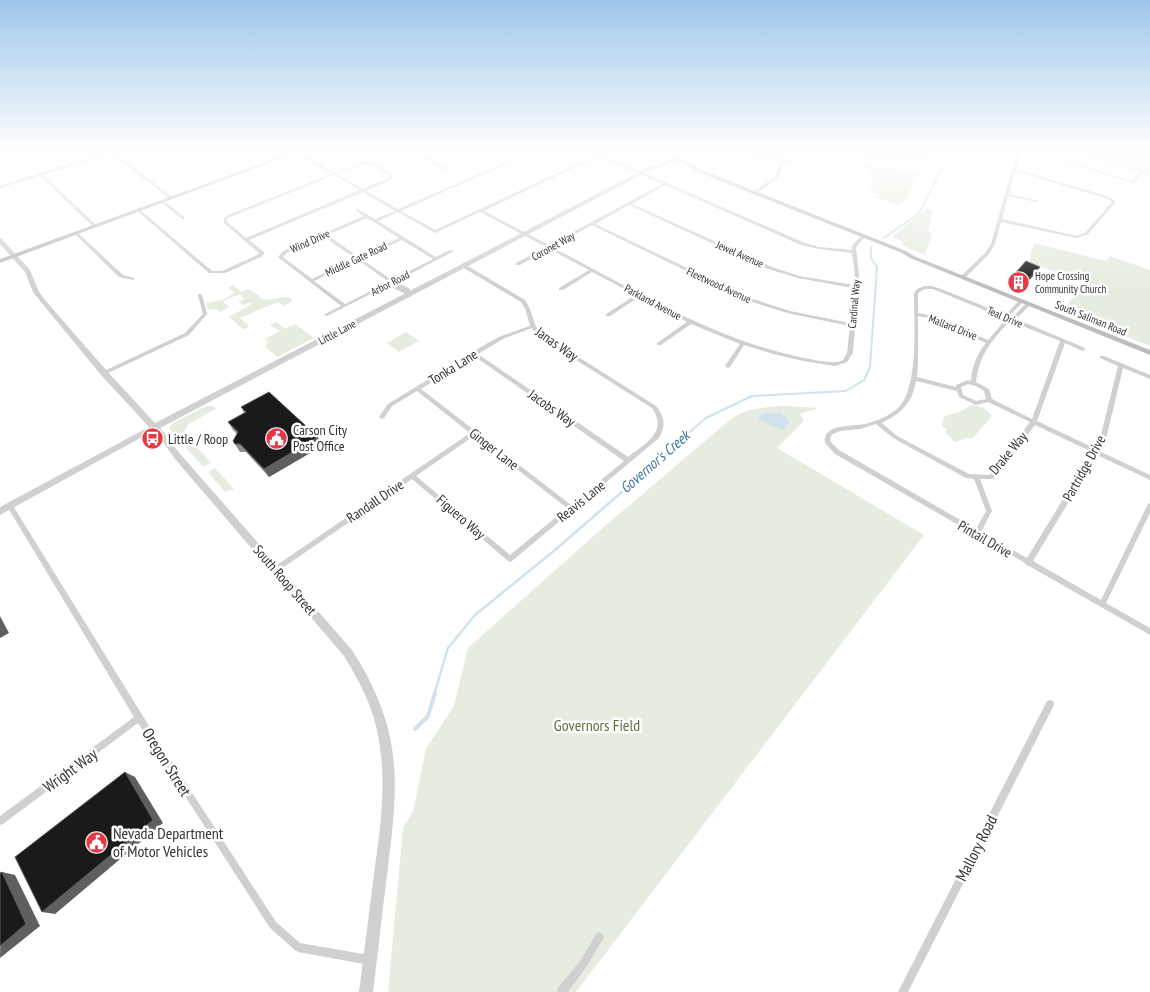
<svg xmlns="http://www.w3.org/2000/svg" width="1150" height="992" font-family="'PT Sans Narrow',sans-serif">
  <rect width="100%" height="100%" fill="#fff"/>
  <g fill="#e6ecdf">
    <path d="M750 151H929L930 160 799 156 797 154H785L781 161 751 159Z"/>
    <path d="M1066 151H1150V176Z"/>
    <path d="M863 166 893 167 896 173 918 174 917 177 905 200 898 205 877 198 880 195 868 190 874 183Z"/>
    <path d="M927 208 933 210 928 232 932 233 925 255 904 246 902 241 892 237Z"/>
    <path d="M1034 243 1106 261 1110 256 1150 270V346L1063 311 1084 283 1029 262Z"/>
    <path d="M233 285 241 292 248 289 260 296 258 297C269 304 279 295 291 298L293 301 284 306 278 302 240 318 249 326 244 330 229 317 252 304 250 302 243 305 239 302 245 299 240 294 223 301 229 307 220 312 217 309 208 310 206 303 223 300 235 293 228 288Z"/>
    <path d="M276 322 285 329 295 324 314 338 277 357 266 347 268 342 265 339 280 331 270 325Z"/>
    <path d="M406 332 419 341 399 352 387 343Z"/>
    <path d="M970 405 983 407 992 416 973 438H967L955 442 945 432 947 430 942 426 944 417C952 413 965 412 970 405Z"/>
    <path d="M206 406H213L216 409 188 424 184 433 211 463 203 467 169 428 173 423Z"/>
    <path d="M785 406 817 408 800 414 804 421 777 448 924 535 576 992H388L403 828 413 812 426 749 454 706 468 648 606 525 731 419C747 408 766 407 785 406Z"/>
    <path d="M215 468 234 489 225 492 208 472Z"/>
  </g>
  <path fill="#cfe2ee" d="M780 412 790 422 783 430 759 420V417L763 414Z"/>
  <g fill="none" stroke-linecap="round" stroke-linejoin="round">
    <g stroke="#cfe2ee" stroke-width="2">
      <path d="M884 238 919 213 944 165 945 151"/>
      <path d="M652 465 706 418 752 396 846 391 864 380 870 367 877 267 871 258V247"/>
    </g>
    <path stroke="#cfe2ee" stroke-width="2.5" d="M434 695 448 648 475 615 555 550 654 464"/>
    <path stroke="#cfe2ee" stroke-width="4" d="M415 729 428 716 435 693"/>
    <g fill="#d0d0d0" fill-rule="evenodd">
      <path d="M108 151H116L114 152 172 197V199H170L111 153 43 175 96 225V227H94L40 176 0 188V186Z"/>
      <path d="M295 151H297L335 173 361 162H370L393 174 394 175 391 180 366 191 398 209 532 151H536L401 211 435 230 596 155 588 151H593L805 243 819 247 852 250C851 244 857 240 862 236H864V238L858 244 856 248 859 274 858 286 859 287 858 288 853 353 847 362 835 366 803 361 773 354 744 345 730 367 728 368 725 366 740 344 691 324 661 345H657V343L687 322 639 297 610 316H606V314L636 295 592 272 563 290H559V288L589 270 549 249 520 265H516V263L546 247 480 212 435 233 398 212 378 221 436 257 450 250 454 251 395 282 409 288 412 294V295H408L391 287 390 284 327 316H325V314L341 306 278 257 283 251 364 216 356 211V209H358L375 219 395 211 363 192 249 240 264 252V254L261 257 225 273H209L136 210 139 209 212 271H222L257 255 259 253 224 223V218L228 215 331 174 295 153ZM599 156 662 184 549 245 484 211ZM362 164H369L390 175 388 178 363 189 337 174ZM334 175 360 190 246 238 227 222V219L230 217ZM665 185 801 245 819 249 852 253 855 274 854 285 799 276 772 267 632 204ZM629 205 768 269 798 278 853 288 850 323 790 311 750 298 595 224ZM367 218 399 238 359 257 327 235ZM592 225 746 300 787 313 850 326 847 353 843 360C841 361 838 362 836 362 827 363 804 358 795 356 707 336 631 288 552 247ZM324 237 355 258 312 279 283 257 287 253ZM402 240 433 259 392 280 361 259ZM358 260 389 282 345 304 314 281Z"/>
      <path d="M410 151H414L427 158 444 151H449L430 159 449 169 446 170Z"/>
      <path d="M713 151H717L729 157 726 158Z"/>
      <path d="M1017 151H1021L1016 169 1110 197 1116 202 1088 234 1077 238 1001 222 995 244 989 254 965 278H961V276L985 253 991 244ZM1015 171 1108 199 1112 202 1086 232 1077 236 1002 219 1008 196 1037 202 1039 201 1009 194Z"/>
      <path d="M1027 151H1032L1132 181 1139 172 1142 173 1134 183H1133Z"/>
      <path d="M792 158 795 159 783 164 778 179 755 194H753V192L775 177 780 162Z"/>
      <path d="M161 200H163L184 217V219H182L161 202Z"/>
      <path d="M75 232H77L123 275 134 278V280L119 277 75 234Z"/>
      <path d="M462 265H466L525 300C532 310 533 322 539 332L656 406C665 418 666 425 659 438L512 561 510 562 508 561 412 479 278 571 276 572 274 571 273 569 274 567 470 433 417 391 392 406 384 418 382 419 379 417 388 404 486 344 501 336 530 326 525 308 521 302 462 267ZM532 328 535 334 652 408C669 432 644 444 628 457L478 354 505 338ZM474 356 624 461 571 505 421 389ZM474 436 567 508 510 555 416 476Z"/>
      <path d="M925 286H932L941 289 1006 315 1019 300H1023V302L1010 315 1011 317H1013L1026 303H1030V305L1016 319 1085 348V350L1083 351 1065 343 1037 421 1094 448 1100 439 1118 366 1100 358V356H1104L1150 375V379L1123 368 1106 439 1099 451 1150 475V480L1097 455 1033 561 1101 600 1147 506 1148 504 1150 503V513L1106 603 1150 628V635L1029 566 1026 565 1025 563 978 536H975L974 534 835 454 825 443C822 423 852 427 865 424 877 421 890 416 899 407 919 386 914 321 914 293L917 289ZM925 289H932L938 291 1006 319 988 340 933 316 918 313V293ZM918 316 930 318 986 343C977 354 972 366 971 381L968 380 956 385V387L917 377 918 363ZM1010 321 1060 341 1032 419 992 399 989 389 976 382C979 355 992 340 1010 321ZM916 381 957 391 959 397 974 404 976 405 988 402 1030 422 989 475 969 474 897 436 882 423C902 413 912 403 916 381ZM968 384 976 386 984 391 986 399 976 401 963 395 961 387ZM876 424 893 438 966 478 974 479 986 511 976 529 839 450 830 441 831 436 833 434 840 431 860 429ZM1035 425 1092 452 1027 558 981 532 992 511 980 479H993Z"/>
      <path d="M198 294H200L202 295 207 314 189 335 106 374H102V372L185 333 203 314 198 295Z"/>
      <path d="M10 503 12 504 154 734 276 922 300 943 369 955 372 957 374 960 372 963 369 965 298 952 295 950 270 928 138 723 3 824 0 825V816L134 717 8 508 7 506 8 504Z"/>
      <path d="M1050 700 1053 701 1054 704 1053 707 908 992H898L1047 701Z"/>
      <path d="M599 932 602 934 604 937 587 966 568 992H557L558 988 581 960 596 934Z"/>
    </g>
    <path fill="#d0d0d0" fill-rule="evenodd" d="M678 157 681 159 680 160 649 171 160 428 181 455 352 650C367 673 379 697 387 725 401 775 393 824 387 875 382 914 378 953 373 992H359C364 953 369 913 374 874 381 824 388 776 376 726 370 701 358 679 344 656L175 459 163 442 153 431 0 515V507L149 427 101 375 41 302 33 292 25 272 0 244V238L2 239 30 270 39 292 45 300 107 371 155 423 645 169Z"/>
    <g fill="#bdbdbd" fill-rule="evenodd">
      <path d="M296 151H302L0 263V259Z"/>
      <path d="M667 151H672L680 158 702 170 906 251 914 256 1150 350V355L910 258 902 253 698 172 676 160Z"/>
    </g>
  </g>
  <g fill="#8c8c8c">
    <path d="M1040 267 1034 275 1020 291 1007 285 1012 277Z"/>
    <path d="M241 407 318 437 322 446 269 477 246 452H240L233 441 237 434 233 430 228 422 244 413Z"/>
  </g>
  <g fill="#5f5f5f">
    <path d="M1040 267 1034 275 1020 291 1026 282Z"/>
    <path d="M318 437 322 446 269 477 264 469Z"/>
    <path d="M0 616 9 633 0 638Z"/>
    <path d="M125 772 135 777 163 823 55 914 42 912Z"/>
    <path d="M2 872 15 875 40 926 0 958Z"/>
  </g>
  <g fill="#1a1a1a" stroke="#5f5f5f">
    <path d="M1026 261 1040 267 1026 282 1012 277Z"/>
    <path d="M269 392 318 437 264 469 240 444H235L233 441 238 432 228 422 246 412 241 407Z"/>
    <path d="M125 772 153 820 42 912 15 857Z"/>
    <path d="M2 872 26 924 0 946V873Z"/>
  </g>
  <linearGradient id="sky" x2="0" y2="1"><stop stop-color="#9ec6ea"/><stop offset="0.52" stop-color="#fff"/><stop offset="1" stop-color="#fff" stop-opacity="0"/></linearGradient>
  <rect width="1150" height="290" fill="url(#sky)"/>
  <defs>
    <symbol id="building-disc" viewBox="-11 -11 22 22"><circle r="9.5" fill="#e63946" stroke="#fff"/><path d="M-4-6H4V6H1V3H-1V6H-4ZM-2.5-4.3h1.7v1.8h-1.7ZM.8-4.3h1.7v1.8H.8ZM-2.5-1h1.7V.8h-1.7ZM.8-1h1.7V.8H.8Z" fill="#fff"/></symbol>
    <symbol id="civic-disc" viewBox="-11 -11 22 22"><circle r="9.5" fill="#e63946" stroke="#fff"/><path d="M-.6-6.5H3V-4.5H.6V-3L4-1V1h2V6H-6V1h2V-1L-.6-3ZM-1.2 2.5V6h2.4V2.5Z" fill="#fff"/></symbol>
    <symbol id="bus-disc" viewBox="-11 -11 22 22"><circle r="9.5" fill="#e63946" stroke="#fff"/><path d="M-5-6H5V4H4V6H2V4H-2V6H-4V4H-5ZM-3.5-4V0h7V-4ZM-3.5 1.2v1.5H-2V1.2ZM2 1.2v1.5H3.5V1.2Z" fill="#fff"/></symbol>
  </defs>
  <g fill-rule="evenodd">
    <use href="#building-disc" x="1006" y="270" width="25" height="25"/>
    <use href="#civic-disc" x="264" y="426" width="25" height="25"/>
    <use href="#bus-disc" x="140" y="426" width="25" height="25"/>
    <use href="#civic-disc" x="84" y="830" width="25" height="25"/>
  </g>
  <g text-anchor="middle" stroke-width="5" stroke-linejoin="round" paint-order="stroke">
    <g font-size="11" fill="#333" stroke="#fff">
      <text transform="translate(310 241) rotate(-24)" y="4">Wind Drive</text>
      <text transform="translate(553 246) rotate(-29)" y="4">Coronet Way</text>
      <text transform="translate(740 254) rotate(24)" y="4">Jewel Avenue</text>
      <text transform="translate(356 259) rotate(-25)" y="4">Middle Gate Road</text>
      <text transform="translate(390 283) rotate(-27)" y="4">Arbor Road</text>
      <text transform="translate(719 285) rotate(25)" y="4">Fleetwood Avenue</text>
      <text transform="translate(653 302) rotate(28)" y="4">Parkland Avenue</text>
      <text transform="translate(854 304) rotate(-85)" y="4">Cardinal Way</text>
      <text transform="translate(1005 317) rotate(23)" y="4">Teal Drive</text>
      <text transform="translate(1091 318) rotate(22)" y="4">South Saliman Road</text>
      <text transform="translate(953 327) rotate(22)" y="4">Mallard Drive</text>
      <text transform="translate(337 332) rotate(-28)" y="4">Little Lane</text>
    </g>
    <g font-size="11" fill="#333" stroke="#fff" text-anchor="start">
      <text x="1035" y="280">Hope Crossing<tspan x="1035" dy="13">Community Church</tspan></text>
    </g>
    <g font-size="14" fill="#333" stroke="#fff">
      <text transform="translate(557 344) rotate(35)" y="5">Janas Way</text>
      <text transform="translate(453 367) rotate(-32)" y="5">Tonka Lane</text>
      <text transform="translate(552 408) rotate(35)" y="5">Jacobs Way</text>
      <text transform="translate(494 449) rotate(38)" y="5">Ginger Lane</text>
      <text transform="translate(1008 453) rotate(-50)" y="5">Drake Way</text>
      <text transform="translate(1084 468) rotate(-61)" y="5">Partridge Drive</text>
      <text transform="translate(375 501) rotate(-34)" y="5">Randall Drive</text>
      <text transform="translate(581 501) rotate(-39)" y="5">Reavis Lane</text>
      <text transform="translate(461 517) rotate(41)" y="5">Figuero Way</text>
      <text transform="translate(985 539) rotate(30)" y="5">Pintail Drive</text>
      <text transform="translate(285 580) rotate(49)" y="5">South Roop Street</text>
    </g>
    <g font-size="14" fill="#333" stroke="#fff" text-anchor="start">
      <text x="293" y="435">Carson City<tspan x="293" dy="16">Post Office</tspan></text>
      <text x="168" y="444">Little / Roop</text>
    </g>
    <g font-size="15" font-style="italic" fill="#3f7597" stroke="#fff">
      <text transform="translate(655 462) rotate(-41)" y="5">Governor's Creek</text>
    </g>
    <g font-size="16" fill="#56703f" stroke="#fff">
      <text x="597" y="731">Governors Field</text>
    </g>
    <g font-size="16" fill="#333" stroke="#fff">
      <text transform="translate(167 762) rotate(58)" y="6">Oregon Street</text>
      <text transform="translate(70 770) rotate(-36)" y="6">Wright Way</text>
      <text transform="translate(976 848) rotate(-63)" y="6">Mallory Road</text>
    </g>
    <g font-size="16" fill="#333" stroke="#fff" text-anchor="start">
      <text x="113" y="839">Nevada Department<tspan x="113" dy="18">of Motor Vehicles</tspan></text>
    </g>
  </g>
</svg>
